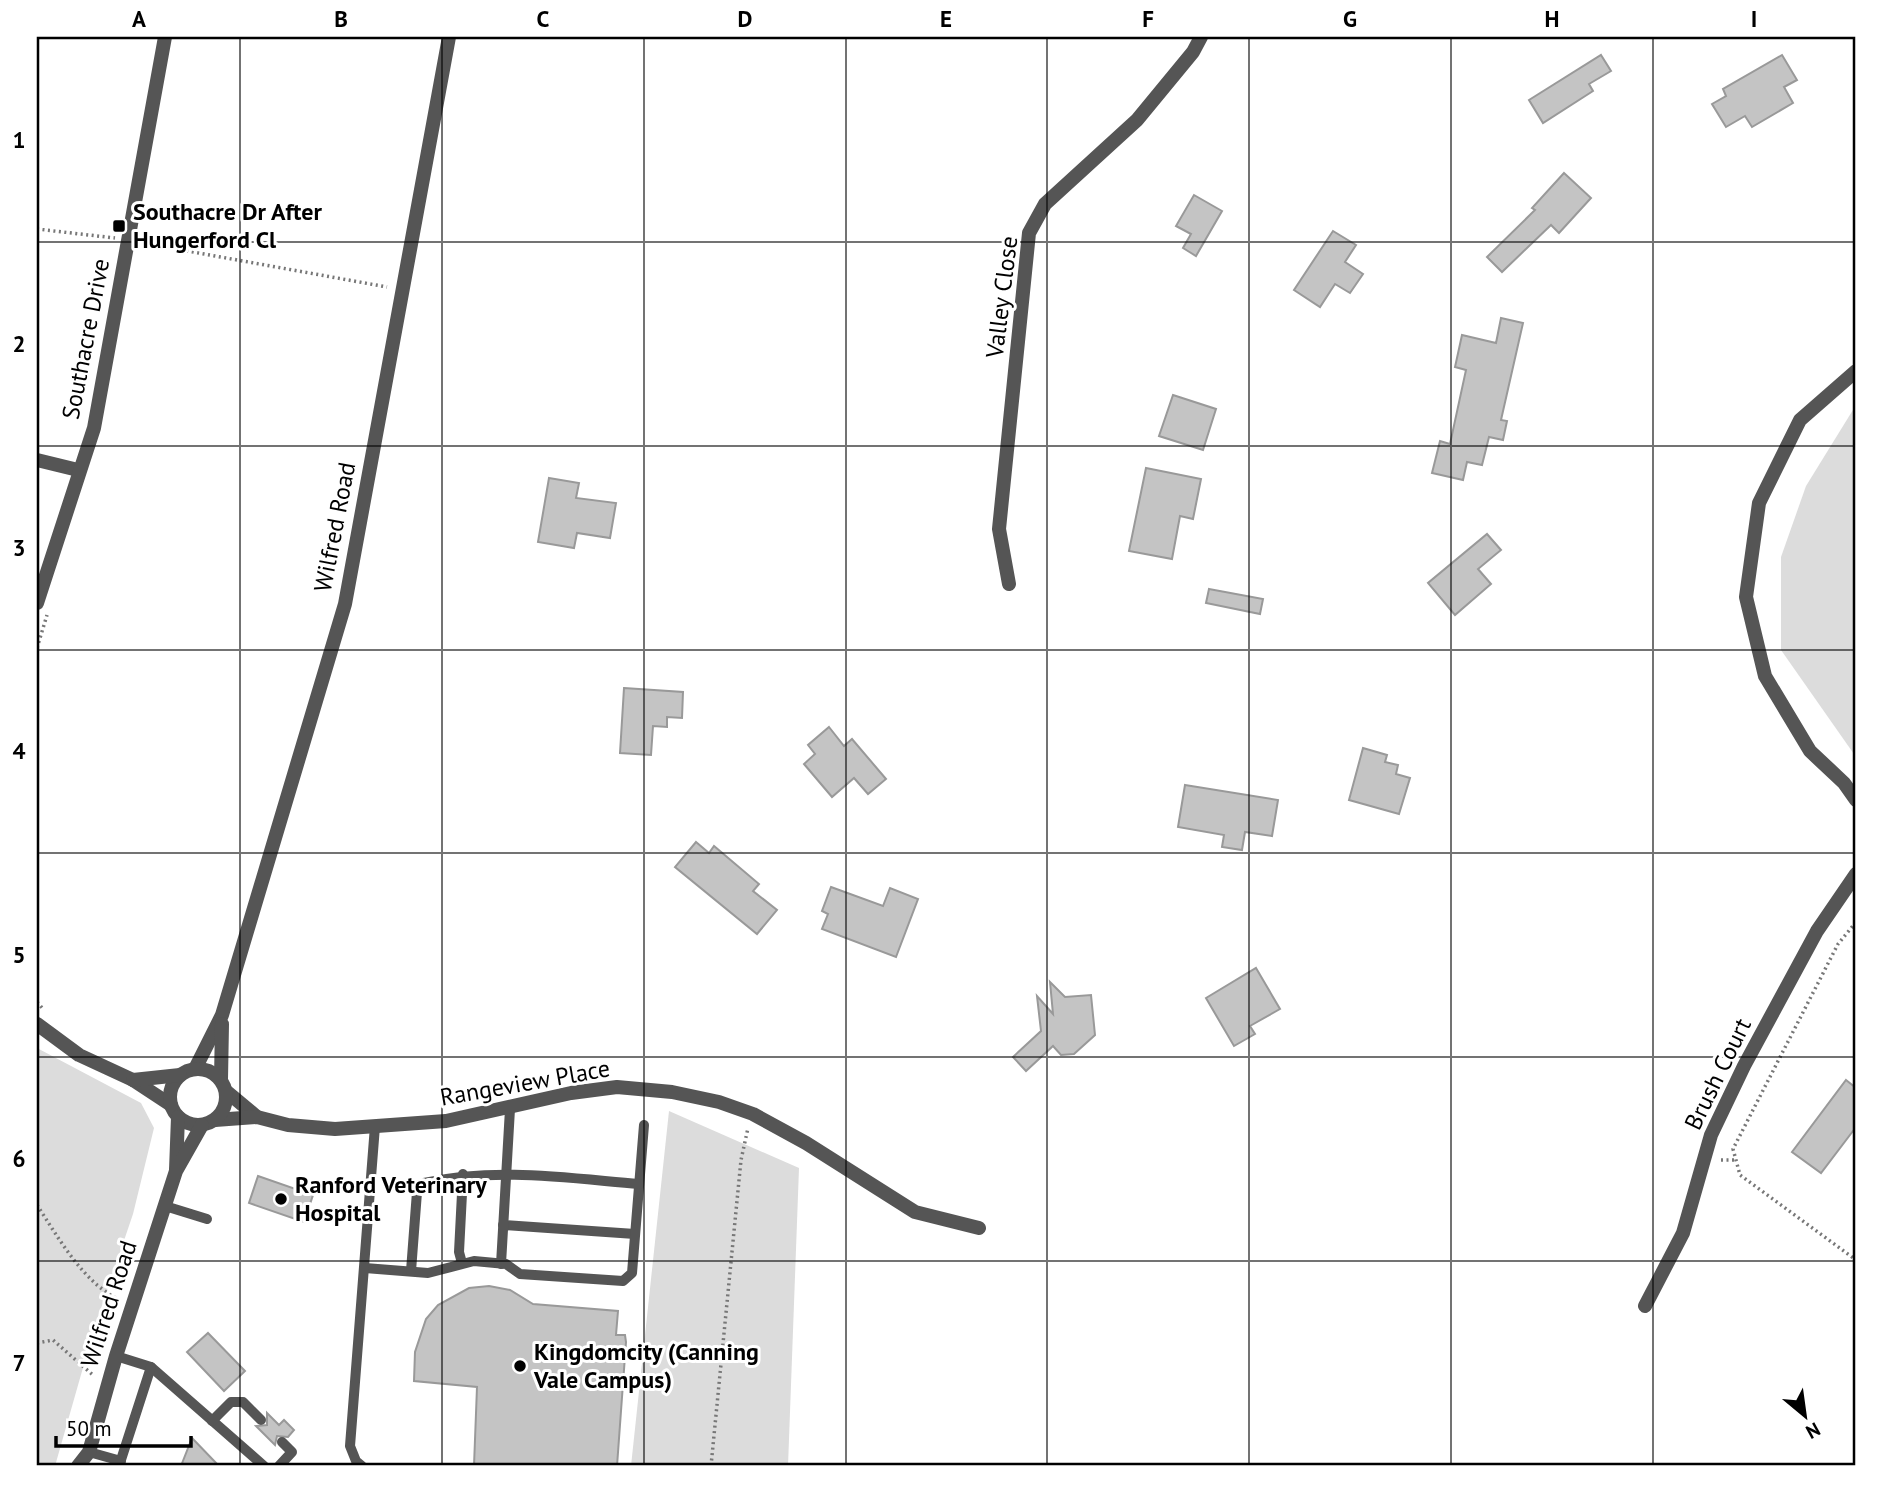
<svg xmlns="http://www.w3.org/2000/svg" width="1893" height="1503" font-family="'PT Sans',sans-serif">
  <rect width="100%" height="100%" fill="#fff"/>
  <g fill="#dcdcdc">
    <path d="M1856 405V757L1781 650V557L1806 486Z"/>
    <path d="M37 1048 141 1103 154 1128 133 1214 94 1329 55 1466H37Z"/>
    <path d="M669 1111 799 1168 788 1466H631Z"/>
  </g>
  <g fill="#c4c4c4" stroke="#999" stroke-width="2">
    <path d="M1601 55 1611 71 1589 84 1593 91 1543 123 1529 100Z"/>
    <path d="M1782 55 1797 80 1784 87 1793 103 1752 127 1745 116 1726 127 1712 104 1726 96 1723 89Z"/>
    <path d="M1564 173 1591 198 1559 233 1551 225 1502 272 1487 257 1535 210 1532 208Z"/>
    <path d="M1194 195 1222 211 1196 256 1183 248 1191 234 1176 226Z"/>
    <path d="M1333 231 1356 245 1345 262 1363 274 1350 293 1335 284 1320 307 1294 290Z"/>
    <path d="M1501 318 1523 323 1501 420 1507 421 1503 440 1489 437 1482 465 1467 462 1463 480 1432 473 1440 441 1450 444 1466 370 1455 367 1462 335 1496 343Z"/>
    <path d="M1173 395 1216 409 1203 450 1159 436Z"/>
    <path d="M1146 468 1201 479 1193 519 1180 516 1172 559 1129 551Z"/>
    <path d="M549 478 579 483 576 498 616 503 610 538 577 533 574 548 538 542Z"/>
    <path d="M1487 534 1501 550 1478 569 1491 584 1455 615 1428 583Z"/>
    <path d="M1209 589 1263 599 1260 614 1206 603Z"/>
    <path d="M624 688 683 692 682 718 667 717V727L653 726 651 755 620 753Z"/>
    <path d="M829 727 844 746 852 739 886 779 868 794 854 778 832 797 804 764 815 754 808 745Z"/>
    <path d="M1363 748 1387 755 1385 762 1398 765 1396 774 1410 778 1399 814 1349 800Z"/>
    <path d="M1185 785 1278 800 1272 836 1245 832 1242 850 1222 847 1224 835 1178 827Z"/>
    <path d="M696 842 709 853 714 846 759 884 753 891 777 910 757 934 675 867Z"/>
    <path d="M831 887 883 906 890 888 918 899 896 957 822 929 828 914 822 911Z"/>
    <path d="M1256 968 1280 1009 1250 1026 1255 1034 1234 1046 1206 998Z"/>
    <path d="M1050 982 1065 997 1091 995 1095 1035 1074 1054 1061 1055 1053 1046 1026 1071 1013 1057 1041 1031 1037 996 1053 1014Z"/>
    <path d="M1846 1080 1856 1088V1127L1821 1173 1792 1152Z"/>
    <path d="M258 1176 313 1195 304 1222 249 1203Z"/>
    <path d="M489 1286 510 1290 533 1304 618 1311 616 1335H625L626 1342 617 1466H474L477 1387 414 1381 415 1352 426 1319 438 1305 469 1288Z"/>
    <path d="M208 1333 245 1371 224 1391 187 1352Z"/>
    <path d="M267 1413 279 1425 284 1420 294 1430 288 1437 277 1436 275 1445 256 1426 267 1425Z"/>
    <path d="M192 1438 219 1466H181Z"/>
  </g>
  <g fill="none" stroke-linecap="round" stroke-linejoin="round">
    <g stroke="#777" stroke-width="3.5" stroke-dasharray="2 3.5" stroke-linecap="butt">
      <path d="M37 229 115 238"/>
      <path d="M143 243 387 287"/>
      <path d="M37 648 47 615"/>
      <path d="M1856 922 1838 944 1733 1149 1740 1175 1856 1260"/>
      <path d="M37 1002 44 1010"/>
      <path d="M1721 1160H1736"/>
      <path d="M37 1205C58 1237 84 1284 120 1300"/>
      <path d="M37 1343 53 1340 94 1376"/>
      <path d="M711 1466 741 1160 748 1128"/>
    </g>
    <g stroke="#555" stroke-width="10">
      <path d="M165 1206 207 1219"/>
      <path d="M503 1225 635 1234"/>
      <path d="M462 1263 459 1252 463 1174"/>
      <path d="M501 1264 510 1109"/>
      <path d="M365 1268 428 1273 474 1261 506 1264 520 1274 623 1281 632 1273 644 1125"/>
      <path d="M411 1271 417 1192 424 1183C496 1167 567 1178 639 1184"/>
      <path d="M116 1356 151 1367 264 1466"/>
      <path d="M212 1421 231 1402H243L261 1420"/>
      <path d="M89 1452 121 1461"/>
      <path d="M119 1466 151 1367"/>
      <path d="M279 1466 292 1452 282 1442"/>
      <path d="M362 1466 356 1461 350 1446 375 1126"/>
    </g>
    <g stroke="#555" stroke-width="14">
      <path d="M1856 371 1800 420 1759 503 1746 597 1765 676 1810 751 1844 783 1856 800"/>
      <path d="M37 460 78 470"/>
      <path d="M1009 584 999 529 1029 233 1045 204 1137 120 1193 52 1201 37"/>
      <path d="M195 1069 222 1015 345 604 449 37"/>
      <path d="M221 1079 222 1024"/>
      <path d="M226 1091 257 1117"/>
      <path d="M215 1120 257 1117 288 1125 335 1129 446 1121 571 1093 617 1087 672 1092 719 1102 753 1114 806 1143 915 1212 979 1228"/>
      <path d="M1645 1306 1683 1233 1711 1135 1744 1066 1817 931 1856 874"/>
    </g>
    <g stroke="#555" stroke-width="14">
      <path d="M37 603 94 428 165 37"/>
      <path d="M37 1024 79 1055 133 1080 171 1105"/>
      <circle cx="198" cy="1097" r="28"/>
      <path d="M133 1080 180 1075"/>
      <path d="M176 1170 178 1117"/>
      <path d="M78 1466 89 1452 116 1356 176 1171 202 1125"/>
    </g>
  </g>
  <path fill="none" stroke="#000" stroke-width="2" stroke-opacity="0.55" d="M240 37V1466M442 37V1466M644 37V1466M846 37V1466M1047 37V1466M1249 37V1466M1451 37V1466M1653 37V1466M37 242H1856M37 446H1856M37 650H1856M37 853H1856M37 1057H1856M37 1261H1856"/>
  <g fill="#000" stroke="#fff" stroke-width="2.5">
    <rect x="112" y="219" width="14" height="14" rx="3.5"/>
    <circle cx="281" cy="1199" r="7"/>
    <circle cx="520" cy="1366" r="7"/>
  </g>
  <g text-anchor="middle" stroke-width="6" stroke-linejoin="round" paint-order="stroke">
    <g font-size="24" font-weight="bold" fill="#000" stroke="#fff" text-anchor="start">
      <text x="133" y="220">Southacre Dr After<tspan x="133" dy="28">Hungerford Cl</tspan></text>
      <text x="295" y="1193">Ranford Veterinary<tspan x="295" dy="28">Hospital</tspan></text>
      <text x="534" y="1360">Kingdomcity (Canning<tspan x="534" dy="28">Vale Campus)</tspan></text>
    </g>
    <g font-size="24" fill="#000" stroke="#fff">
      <text transform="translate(1002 297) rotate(-83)" y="8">Valley Close</text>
      <text transform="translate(86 339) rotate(-79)" y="8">Southacre Drive</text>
      <text transform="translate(335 527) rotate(-79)" y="8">Wilfred Road</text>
      <text transform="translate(1718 1074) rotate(-64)" y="8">Brush Court</text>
      <text transform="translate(525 1083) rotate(-10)" y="8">Rangeview Place</text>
      <text transform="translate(109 1304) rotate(-72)" y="8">Wilfred Road</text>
    </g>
  </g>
  <rect width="1893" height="1503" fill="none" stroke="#ffffff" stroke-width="77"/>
  <g transform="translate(1805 1416) rotate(151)" stroke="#ffffff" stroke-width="5" paint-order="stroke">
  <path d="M0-5L12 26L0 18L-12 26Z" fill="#000000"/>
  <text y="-10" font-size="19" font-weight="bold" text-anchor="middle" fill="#000000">N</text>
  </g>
  <path d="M56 1436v10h135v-10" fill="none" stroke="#000000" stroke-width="3.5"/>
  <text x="66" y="1436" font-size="21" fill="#000000" stroke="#ffffff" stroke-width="5" paint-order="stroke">50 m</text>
  <rect x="38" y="38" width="1816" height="1426" fill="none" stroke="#000" stroke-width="2.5"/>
  <g font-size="23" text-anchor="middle" font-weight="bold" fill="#000">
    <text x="139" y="27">A</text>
    <text x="341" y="27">B</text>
    <text x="543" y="27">C</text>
    <text x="745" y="27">D</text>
    <text x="946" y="27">E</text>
    <text x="1148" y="27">F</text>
    <text x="1350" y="27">G</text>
    <text x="1552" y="27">H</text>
    <text x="1754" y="27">I</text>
    <text x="19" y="148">1</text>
    <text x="19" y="352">2</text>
    <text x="19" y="556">3</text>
    <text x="19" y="759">4</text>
    <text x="19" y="963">5</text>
    <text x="19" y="1167">6</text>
    <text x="19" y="1371">7</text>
  </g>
</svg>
